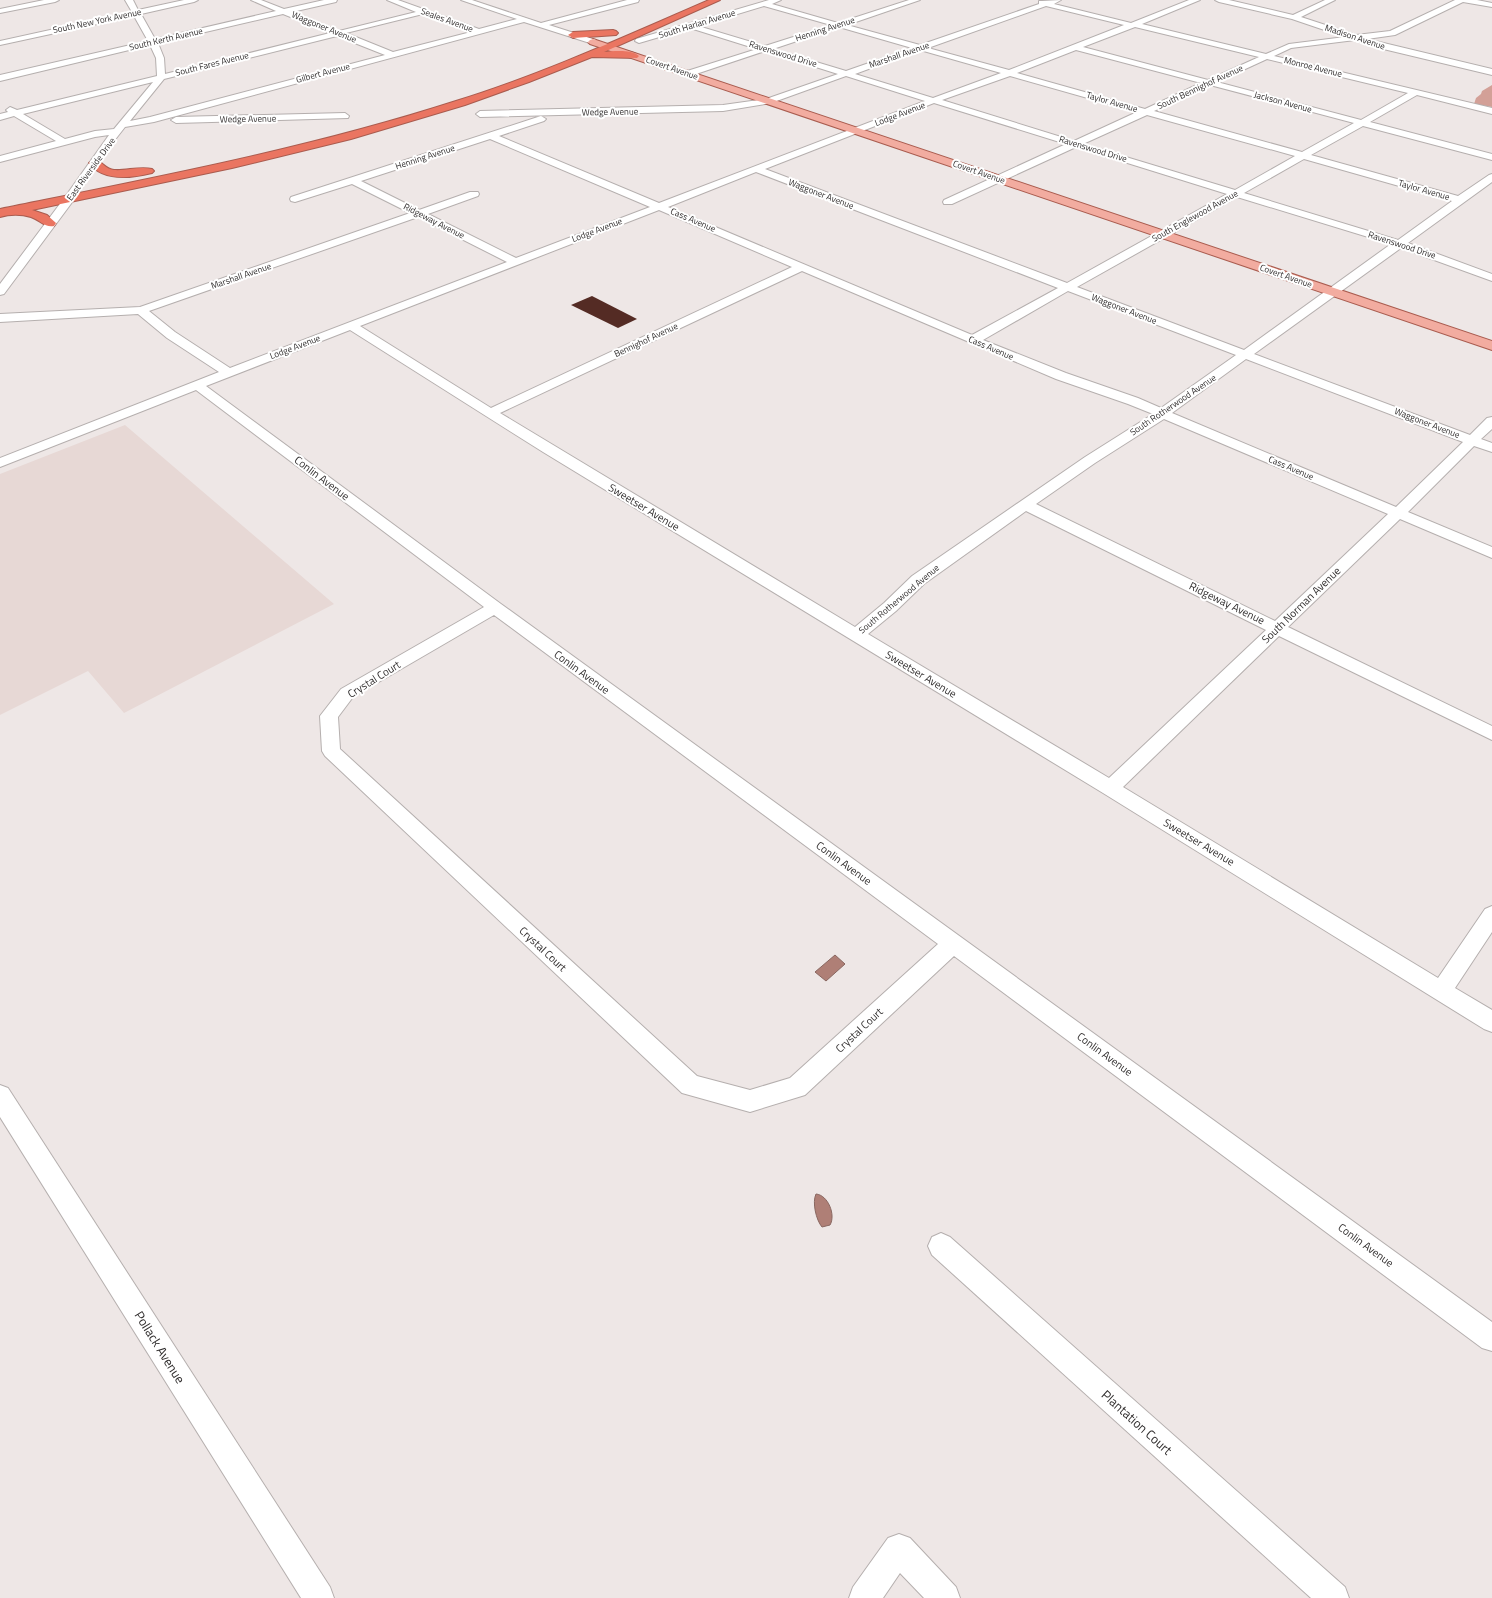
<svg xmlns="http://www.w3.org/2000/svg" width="1492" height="1598" font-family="'Titillium Web',sans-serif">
  <rect width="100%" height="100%" fill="#eee7e6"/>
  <path fill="#e7d8d5" d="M125 425 334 604 124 713 88 671 0 715V474Z"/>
  <path fill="#d3a097" d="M1492 85V107L1474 104 1476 98 1481 94 1482 91Z"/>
  <g fill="#af7f76" stroke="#896760">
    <path d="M835 955 845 964 826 981 815 972Z"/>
    <path d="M816 1194C828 1195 836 1215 830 1225L822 1227C816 1220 812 1202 816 1194Z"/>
  </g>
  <path fill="#542b24" d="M592 296 637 319 618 328 571 305Z"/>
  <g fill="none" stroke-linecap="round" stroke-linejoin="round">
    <defs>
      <g id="minor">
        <path d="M44 0H59L55 2 0 13V9Z"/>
        <path d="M125 0H133L138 10 184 0H198L194 2 141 14 155 39 276 11 251 0H261L284 9 324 0H337L336 2 292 12 339 31 416 12 387 0H398L479 29 517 19 461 0H472L541 23 627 0H639L638 2 549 25 596 40V44H593L524 22 154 122 125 127 107 150 73 201 4 294 0 295V284L65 197 109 135 95 137 0 162V156L56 141 14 116 0 120V114L8 112 6 110 10 107 17 110 157 76 156 58 150 45 0 81V75L148 41 134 16 0 45V41L132 12ZM283 14 330 33 165 74 164 58 158 43ZM423 14 471 32 393 52 346 33ZM337 36 385 55 150 117 130 121 164 79ZM153 82 114 129 95 131 65 139 23 114Z"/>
        <path d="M769 0H781L772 4 838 23 909 0H920L847 25 920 45 1039 4V1H1042L1061 0 1054 4 1131 23 1189 0H1200L1142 24 1266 54 1289 44 1345 37 1292 19 1219 2 1215 0H1229L1293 15 1325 0H1335L1301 17 1356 35 1390 31 1455 0H1477L1492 3V7L1463 2 1395 35 1367 39 1492 69V75L1375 47 1355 40 1291 48 1274 56 1492 108V114L1417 95 1370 122 1492 154V160L1363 126 1311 155 1458 196 1489 175 1492 174V182L1408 243 1492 274V281L1401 248 1254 354 1470 435 1487 418 1492 417V429L1481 439 1492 443V452L1474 446 1408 512 1492 547V558L1400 519 1288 627 1492 726V740L1279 636 1123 787 1438 978 1485 909 1492 906V932L1455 988 1492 1010V1032L1484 1029 1103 793 543 452 350 330 206 386 501 604 1492 1322V1351L1482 1348 954 956 805 1095 750 1112 682 1093 325 756 322 751 320 716 341 689 484 607 196 390 0 467V458L219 372 167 338 138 314 0 322V314L140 307 410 213 352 184 295 202 291 201 290 199 291 197 541 116 546 119 544 121 499 136 659 203 925 101 846 76 771 103 723 111 480 117 476 114 480 111 723 105 766 99 838 74 765 51 687 77 683 74 684 72 757 49 690 28 639 43 635 41 636 39ZM764 6 831 25 765 46 698 26ZM1046 6 1124 25 1009 70 928 48ZM839 27 912 48 846 71 773 49ZM1135 27 1259 57 1208 80 1083 47ZM920 50 1001 73 933 98 855 74ZM1076 50 1201 83 1145 109 1017 73ZM1267 59 1408 93 1361 120 1217 82ZM1010 76 1137 112 1074 141 942 100ZM1210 85 1354 123 1302 152 1154 111ZM934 103 1066 144 944 200 943 202 944 204H952L1076 147 1227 194 1067 283 765 169ZM1147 115 1295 156 1235 190 1083 144ZM490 139 650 207 516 258 428 214 478 196 479 194 478 192H470L419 210 361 181ZM1304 159 1452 201 1398 240 1244 193ZM756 172 1058 288 972 335 668 207ZM1237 197 1391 244 1244 350 1077 287ZM659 210 792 267 491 408 360 326ZM418 217 507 262 230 368 175 332 149 311ZM802 271 1056 379 1128 404 1153 414 1085 457 912 576 884 603 855 627 500 413ZM1068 291 1236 355 1161 408 1138 398 1066 373 983 340ZM1246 359 1463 442 1396 507 1172 413ZM1164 419 1388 514 1275 621 1036 504 1095 463ZM1026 511 1266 630 1109 778 868 634 896 611 924 584ZM494 615 938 944 790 1078 750 1090 697 1076 340 749 338 717 353 697Z"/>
        <path d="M345 113 349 116 348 118 176 123 171 120 176 117Z"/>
        <path d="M0 1085 8 1088 330 1587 334 1598H301L0 1117Z"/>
        <path d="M941 1233 950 1237 1345 1587 1349 1598H1311L932 1255 928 1246 932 1237Z"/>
        <path d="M899 1534 910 1538 956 1587 960 1598H924L900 1573 883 1598H849L853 1587 888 1538Z"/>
      </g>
      <path id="major" d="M593 39 1492 341V350L590 44 588 42 590 40Z"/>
      <g id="highway">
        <path d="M709 0H720L604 52C613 51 632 49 639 56L637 58 592 57 529 82 465 105 351 139 232 168 32 210 47 215 56 223 54 226C45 228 40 220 31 217 21 214 10 214 0 217V209C153 178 307 149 456 101 543 74 626 36 709 0Z"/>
        <path d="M613 30 616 31 618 33 616 35 573 38 568 35 573 32Z"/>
        <path d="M95 160C102 161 105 169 114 170 126 171 140 166 152 169L154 171 152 173C132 178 103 182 89 163Z"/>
      </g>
    </defs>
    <use href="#minor" stroke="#b5afae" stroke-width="2"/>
    <use href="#major" stroke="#a95c4f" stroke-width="2"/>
    <use href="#highway" stroke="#a95c4f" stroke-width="2"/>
    <use href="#minor" fill="#fff" fill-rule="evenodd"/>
    <use href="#major" fill="#f2aca0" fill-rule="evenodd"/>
    <use href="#highway" fill="#ea7561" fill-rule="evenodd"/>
  </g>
  <g text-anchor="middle" stroke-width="4" stroke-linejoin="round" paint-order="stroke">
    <g font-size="9" fill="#312e2e" stroke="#fff">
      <text transform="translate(447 20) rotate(20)" y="3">Seales Avenue</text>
      <text transform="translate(97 21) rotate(-12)" y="3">South New York Avenue</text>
      <text transform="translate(697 24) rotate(-17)" y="3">South Harlan Avenue</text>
      <text transform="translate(324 27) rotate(22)" y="3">Waggoner Avenue</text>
      <text transform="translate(825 29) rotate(-18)" y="3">Henning Avenue</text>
      <text transform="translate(1355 37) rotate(18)" y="3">Madison Avenue</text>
      <text transform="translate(166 39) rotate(-13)" y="3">South Kerth Avenue</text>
      <text transform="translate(783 54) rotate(17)" y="3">Ravenswood Drive</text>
      <text transform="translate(899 55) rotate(-19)" y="3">Marshall Avenue</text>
      <text transform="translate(212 64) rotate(-14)" y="3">South Fares Avenue</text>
      <text transform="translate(1313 67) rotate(14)" y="3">Monroe Avenue</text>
      <text transform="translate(672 68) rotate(19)" y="3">Covert Avenue</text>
      <text transform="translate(323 73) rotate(-15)" y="3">Gilbert Avenue</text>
      <text transform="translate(1200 87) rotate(-25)" y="3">South Bennighof Avenue</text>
      <text transform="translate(1112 102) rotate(16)" y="3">Taylor Avenue</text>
      <text transform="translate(1283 102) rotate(15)" y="3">Jackson Avenue</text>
      <text transform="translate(610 112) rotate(-1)" y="3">Wedge Avenue</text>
      <text transform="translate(900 114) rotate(-21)" y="3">Lodge Avenue</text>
      <text transform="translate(248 119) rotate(-1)" y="3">Wedge Avenue</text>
      <text transform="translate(1093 149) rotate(17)" y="3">Ravenswood Drive</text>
      <text transform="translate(425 157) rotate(-18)" y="3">Henning Avenue</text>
      <text transform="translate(91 169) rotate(-54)" y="3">East Riverside Drive</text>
      <text transform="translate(979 172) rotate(19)" y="3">Covert Avenue</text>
      <text transform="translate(1424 190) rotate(16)" y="3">Taylor Avenue</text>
      <text transform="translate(821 194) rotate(21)" y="3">Waggoner Avenue</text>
      <text transform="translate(1195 216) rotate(-29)" y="3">South Englewood Avenue</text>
      <text transform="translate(693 220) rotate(23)" y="3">Cass Avenue</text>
      <text transform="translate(434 221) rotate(27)" y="3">Ridgeway Avenue</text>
      <text transform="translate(597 230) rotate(-21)" y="3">Lodge Avenue</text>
      <text transform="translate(1402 245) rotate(18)" y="3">Ravenswood Drive</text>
      <text transform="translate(241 276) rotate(-19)" y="3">Marshall Avenue</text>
      <text transform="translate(1286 276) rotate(19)" y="3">Covert Avenue</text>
      <text transform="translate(1124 309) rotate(21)" y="3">Waggoner Avenue</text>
      <text transform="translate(646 340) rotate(-25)" y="3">Bennighof Avenue</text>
      <text transform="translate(295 347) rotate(-21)" y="3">Lodge Avenue</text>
      <text transform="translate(991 348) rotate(23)" y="3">Cass Avenue</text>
      <text transform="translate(1173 405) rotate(-34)" y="3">South Rotherwood Avenue</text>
      <text transform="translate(1427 423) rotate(21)" y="3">Waggoner Avenue</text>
      <text transform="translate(1291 468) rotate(23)" y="3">Cass Avenue</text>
      <text transform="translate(899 599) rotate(-40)" y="3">South Rotherwood Avenue</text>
    </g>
    <g font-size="11" fill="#312e2e" stroke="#fff">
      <text transform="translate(322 478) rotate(37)" y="4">Conlin Avenue</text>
      <text transform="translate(644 507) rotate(31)" y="4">Sweetser Avenue</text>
      <text transform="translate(1227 603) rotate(26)" y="4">Ridgeway Avenue</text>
      <text transform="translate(1301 605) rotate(-44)" y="4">South Norman Avenue</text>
      <text transform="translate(582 672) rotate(36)" y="4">Conlin Avenue</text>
      <text transform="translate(921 674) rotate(31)" y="4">Sweetser Avenue</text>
      <text transform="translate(374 679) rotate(-32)" y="4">Crystal Court</text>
      <text transform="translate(1199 842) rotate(31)" y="4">Sweetser Avenue</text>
      <text transform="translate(844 863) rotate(36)" y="4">Conlin Avenue</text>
      <text transform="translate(543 949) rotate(43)" y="4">Crystal Court</text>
      <text transform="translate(859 1030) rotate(-43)" y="4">Crystal Court</text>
      <text transform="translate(1105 1054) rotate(36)" y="4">Conlin Avenue</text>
      <text transform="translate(1366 1245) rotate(36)" y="4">Conlin Avenue</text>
    </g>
    <g font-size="13" fill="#312e2e" stroke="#fff">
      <text transform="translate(160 1347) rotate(58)" y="5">Pollack Avenue</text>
      <text transform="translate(1137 1422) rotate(42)" y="5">Plantation Court</text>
    </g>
  </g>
</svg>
